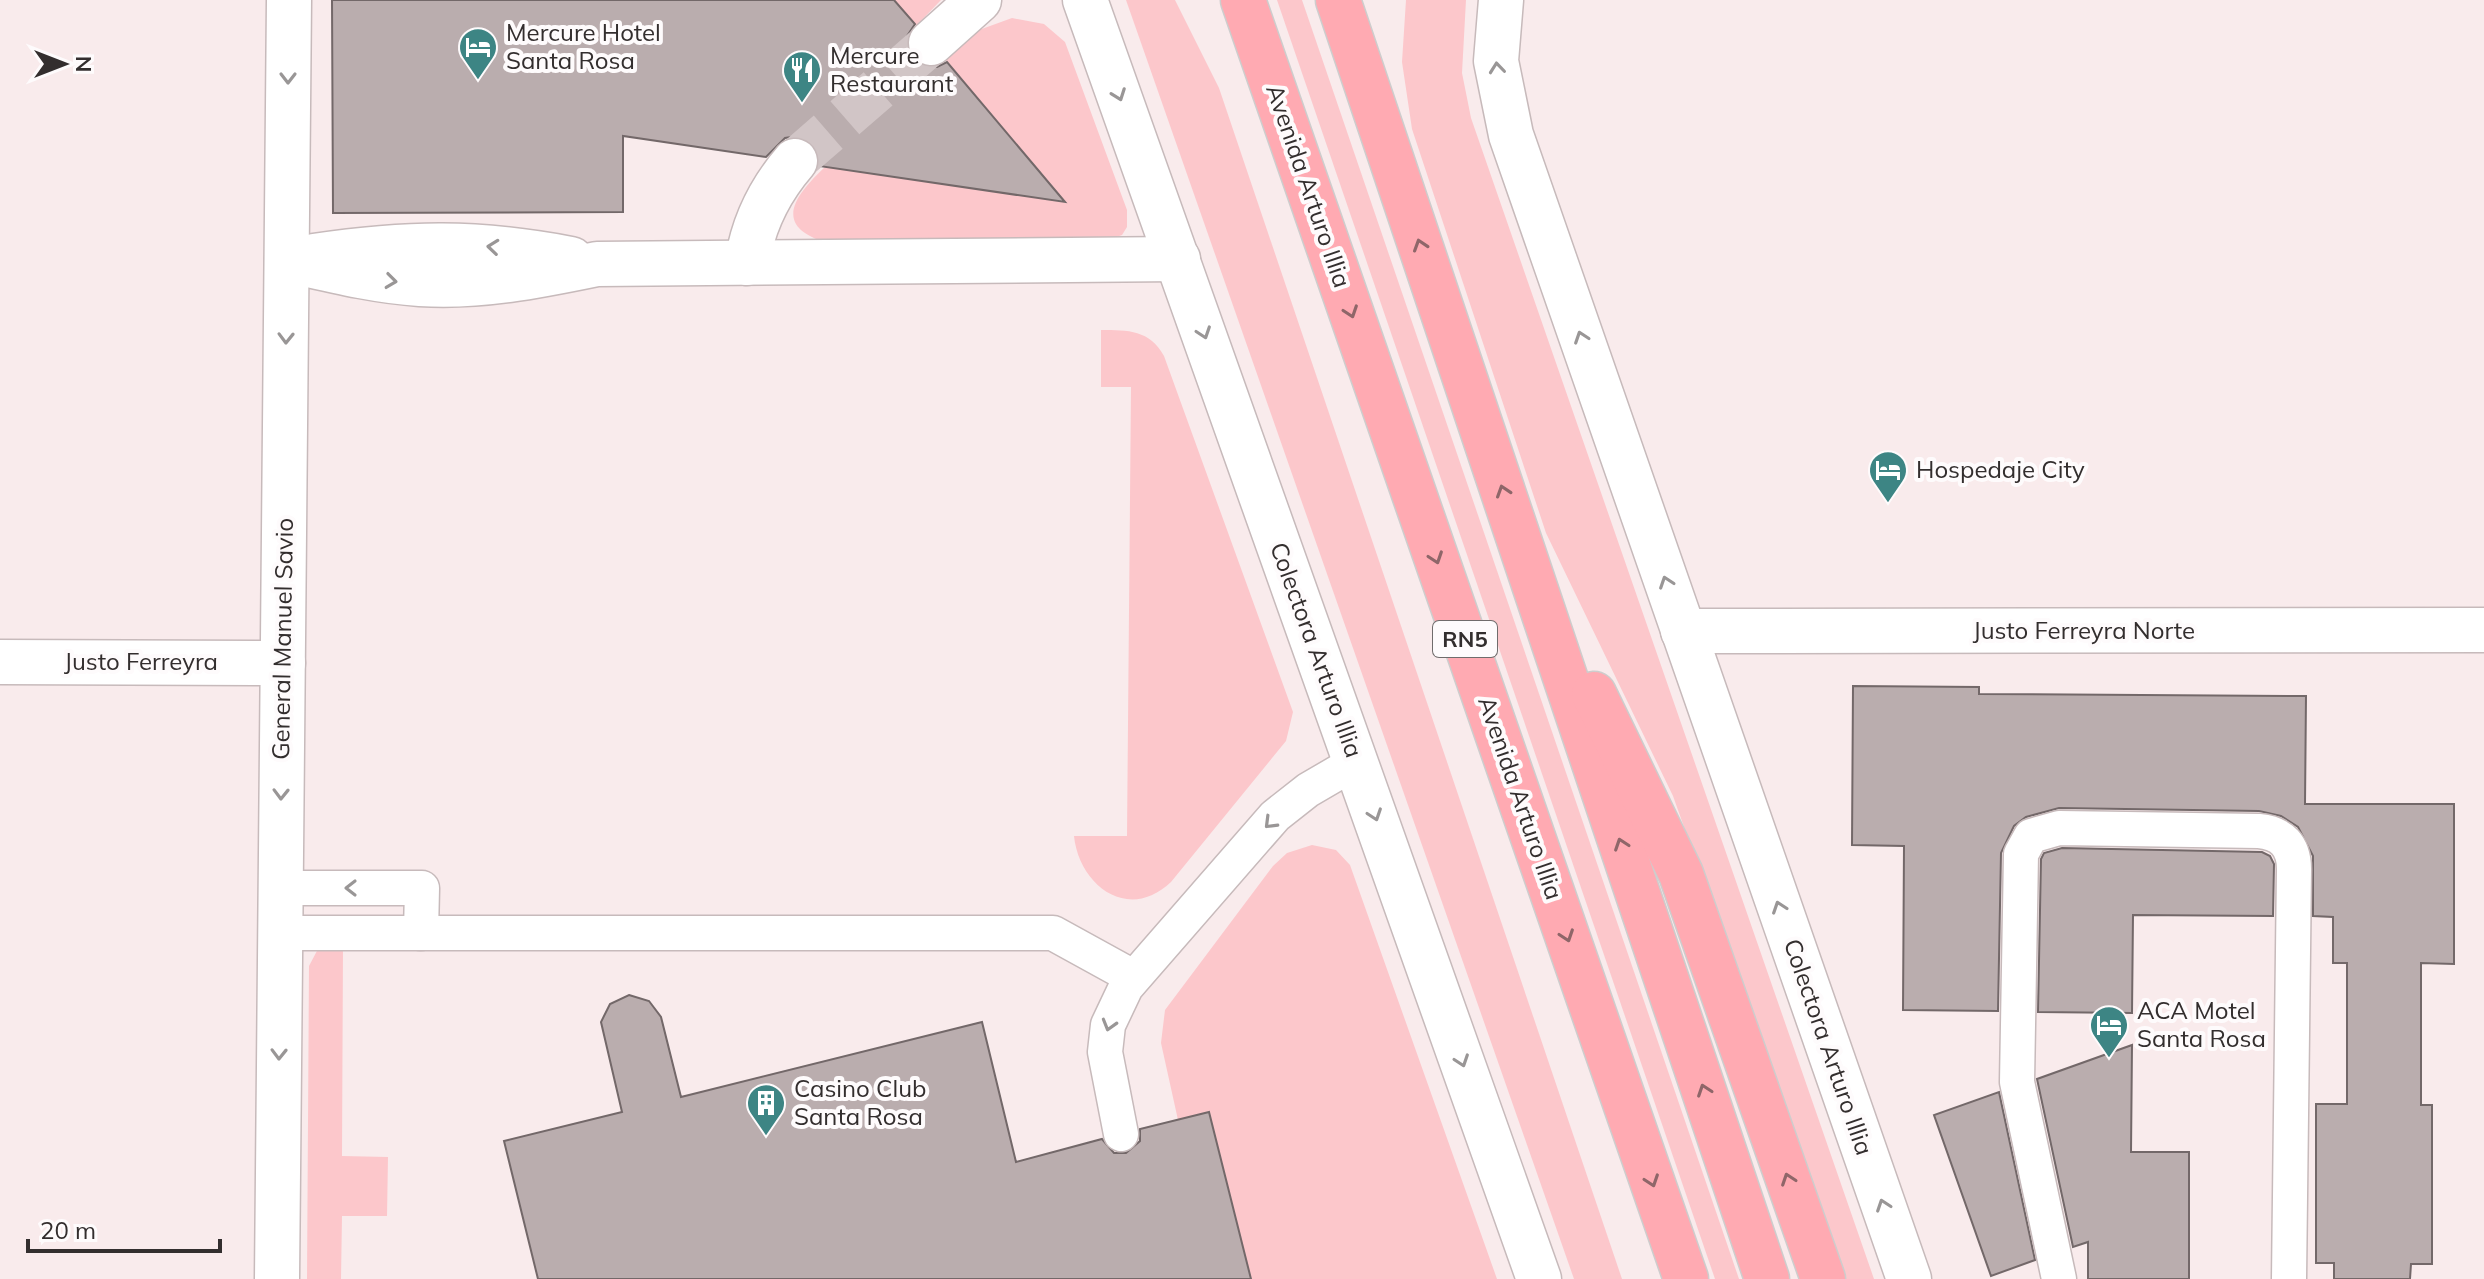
<svg xmlns="http://www.w3.org/2000/svg" width="2484" height="1279" font-family="Mulish,sans-serif">
  <rect width="100%" height="100%" fill="#f9ebec"/>
  <g fill="#fcc7cb">
    <path d="M894 0H941L916 26Z"/>
    <path d="M1126 0H1175L1219 88 1622 1279H1574Z"/>
    <path d="M1277 0H1302L1739 1279H1715Z"/>
    <path d="M1406 0H1466L1462 73 1471 118 1874 1279H1846L1844 1276 1673 796 1546 533 1412 129 1402 62Z"/>
    <path d="M1012 18 1044 24 1065 42 1127 210V227L1122 235 1108 240H819C770 222 802 189 825 167L1064 201 944 58 979 30Z"/>
    <path d="M1101 330C1128 330 1150 330 1164 356L1293 712 1286 741 1171 882C1128 923 1079 885 1074 836H1127L1131 387H1101Z"/>
    <path d="M1312 845 1336 850 1350 865 1497 1279H1251L1209 1112 1178 1120 1161 1043 1165 1010 1273 866 1287 853Z"/>
    <path d="M343 946 342 1156 388 1157 387 1216H342L341 1279H307L309 966 318 949Z"/>
  </g>
  <g fill="#baadae" stroke="#736869" stroke-width="2">
    <path d="M332 0H894L915 24 907 36 906 47 912 59 924 67H937L947 62 1065 202 819 166V153L811 142 798 136 785 138 766 157 623 136V212L333 213Z"/>
    <path d="M1853 686 1979 687V694L2306 696 2305 804H2454V964L2421 963V1105H2432V1264H2411L2410 1279H2334V1263H2316V1104H2347V963H2333V917L2313 916V856L2298 827 2281 816 2259 811 2059 808 2026 817 2014 826 2001 853 1998 1011 1903 1010 1904 846 1852 845Z"/>
    <path d="M2062 848 2262 852 2270 856 2274 864 2273 916 2133 915 2132 1013 2038 1012 2041 859 2044 853Z"/>
    <path d="M629 995 649 1001 661 1017 681 1097 982 1022 1016 1162 1102 1139 1114 1153H1126L1140 1141V1129L1209 1112 1251 1279H538L504 1141 622 1112 601 1022 610 1004Z"/>
    <path d="M2132 1045 2131 1152H2189V1279H2088V1242L2073 1247 2037 1079Z"/>
    <path d="M1999 1092 2035 1260 1991 1276 1934 1115Z"/>
  </g>
  <g fill="none" stroke-linecap="round" stroke-linejoin="round">
    <path stroke="#d1c5c6" stroke-width="44" stroke-dasharray="44 22" stroke-linecap="butt" d="M795 161 931 43"/>
    <defs>
      <g id="service">
        <path d="M280 888H422L421 933"/>
        <path d="M280 933H1053L1133 977"/>
        <path d="M1121 1134 1105 1052 1108 1025 1126 987 1275 816 1308 790 1356 762"/>
        <path d="M2059 1279 2017 1082 2021 854 2031 836 2059 828 2259 831C2282 833 2294 846 2294 869L2289 1279"/>
      </g>
      <g id="minor">
        <path d="M931 43 979 0"/>
        <path d="M314 256C409 242 476 241 571 259"/>
        <path d="M287 260C331 270 375 281 420 284 480 288 539 276 597 264L1178 259"/>
        <path d="M747 263C753 224 769 191 795 161"/>
        <path d="M1683 631 2484 630"/>
        <path d="M0 662 283 663"/>
        <path d="M277 1279 289 0"/>
      </g>
      <g id="tertiary">
        <path d="M1085 0 1539 1279"/>
        <path d="M1501 0 1496 61 1511 135 1909 1279"/>
      </g>
      <g id="trunk">
        <path d="M1243 0 1686 1279"/>
        <path d="M1338 0 1767 1279"/>
        <path d="M1594 694 1681 874 1823 1279"/>
      </g>
    </defs>
    <use href="#service" stroke="#c7babb" stroke-width="37"/>
    <use href="#minor" stroke="#c7babb" stroke-width="47"/>
    <use href="#tertiary" stroke="#c7babb" stroke-width="47"/>
    <use href="#trunk" stroke="#cecdcd" stroke-width="47"/>
    <use href="#service" stroke="#fff" stroke-width="34"/>
    <use href="#minor" stroke="#fff" stroke-width="44"/>
    <use href="#tertiary" stroke="#fff" stroke-width="44"/>
    <use href="#trunk" stroke="#ffaab2" stroke-width="44"/>
  </g>
  <defs><path id="oneway-chevron" d="M-2-3.5L2.5 0L-2 3.5" fill="none" stroke-width="1.6" stroke-linecap="round" stroke-linejoin="round" transform="scale(2)"/></defs>
  <g stroke="#999696">
    <use href="#oneway-chevron" transform="translate(1497 68) rotate(-96)"/>
    <use href="#oneway-chevron" transform="translate(288 78) rotate(90)"/>
    <use href="#oneway-chevron" transform="translate(1119 95) rotate(70)"/>
    <use href="#oneway-chevron" transform="translate(493 247) rotate(-174)"/>
    <use href="#oneway-chevron" transform="translate(391 281) rotate(7)"/>
    <use href="#oneway-chevron" transform="translate(1204 333) rotate(71)"/>
    <use href="#oneway-chevron" transform="translate(1581 337) rotate(-109)"/>
    <use href="#oneway-chevron" transform="translate(286 338) rotate(91)"/>
    <use href="#oneway-chevron" transform="translate(1666 582) rotate(-109)"/>
    <use href="#oneway-chevron" transform="translate(281 794) rotate(91)"/>
    <use href="#oneway-chevron" transform="translate(1375 815) rotate(71)"/>
    <use href="#oneway-chevron" transform="translate(1270 823) rotate(135)"/>
    <use href="#oneway-chevron" transform="translate(351 888) rotate(180)"/>
    <use href="#oneway-chevron" transform="translate(1779 907) rotate(-109)"/>
    <use href="#oneway-chevron" transform="translate(1109 1025) rotate(106)"/>
    <use href="#oneway-chevron" transform="translate(279 1054) rotate(91)"/>
    <use href="#oneway-chevron" transform="translate(1462 1061) rotate(71)"/>
    <use href="#oneway-chevron" transform="translate(1883 1205) rotate(-109)"/>
  </g>
  <g stroke="#8f6669">
    <use href="#oneway-chevron" transform="translate(1420 245) rotate(-108)"/>
    <use href="#oneway-chevron" transform="translate(1351 312) rotate(71)"/>
    <use href="#oneway-chevron" transform="translate(1503 491) rotate(-108)"/>
    <use href="#oneway-chevron" transform="translate(1436 558) rotate(71)"/>
    <use href="#oneway-chevron" transform="translate(1621 844) rotate(-109)"/>
    <use href="#oneway-chevron" transform="translate(1567 936) rotate(71)"/>
    <use href="#oneway-chevron" transform="translate(1704 1090) rotate(-109)"/>
    <use href="#oneway-chevron" transform="translate(1788 1179) rotate(-109)"/>
    <use href="#oneway-chevron" transform="translate(1652 1181) rotate(71)"/>
  </g>
  <defs>
    <symbol id="hotel-pin" viewBox="-11 -11 22 30"><path d="M0 17L-7.5 6A9.5 9.5 0 1 1 7.5 6Z" fill="#3d8584" stroke="#fefbfc"/><path d="M-6-4.5h1.5V1H6V5H4.5V3h-9V5H-6ZM-4 0a1.8 1.8 0 1 1 3.6 0ZM.5 0V-2.5h3Q6-2.5 6 0Z" fill="#fff"/></symbol>
    <symbol id="restaurant-pin" viewBox="-11 -11 22 30"><path d="M0 17L-7.5 6A9.5 9.5 0 1 1 7.5 6Z" fill="#3d8584" stroke="#fefbfc"/><path d="M-5-6h1v4h1v-4h1v4h1v-4h1v5L-1.5 .5V6h-2V.5L-5-1ZM5-6V6H3V1.5H1.5Q1.5-4 5-6Z" fill="#fff"/></symbol>
    <symbol id="building-pin" viewBox="-11 -11 22 30"><path d="M0 17L-7.5 6A9.5 9.5 0 1 1 7.5 6Z" fill="#3d8584" stroke="#fefbfc"/><path d="M-4-6H4V6H1V3H-1V6H-4ZM-2.5-4.3h1.7v1.8h-1.7ZM.8-4.3h1.7v1.8H.8ZM-2.5-1h1.7V.8h-1.7ZM.8-1h1.7V.8H.8Z" fill="#fff"/></symbol>
  </defs>
  <g fill-rule="evenodd">
    <use href="#hotel-pin" x="456" y="25" width="44" height="60"/>
    <use href="#restaurant-pin" x="780" y="48" width="44" height="60"/>
    <use href="#hotel-pin" x="1866" y="448" width="44" height="60"/>
    <use href="#hotel-pin" x="2087" y="1003" width="44" height="60"/>
    <use href="#building-pin" x="744" y="1081" width="44" height="60"/>
  </g>
  <g text-anchor="middle" stroke-width="8" stroke-linejoin="round" paint-order="stroke">
    <rect fill="#fefbfc" stroke="#706c6c" stroke-width="2" x="1433" y="621" width="64" height="36" rx="6"/>
    <g font-size="22" font-weight="bold" fill="#332e2e">
      <text x="1465" y="647">RN5</text>
    </g>
    <g font-size="24" fill="#332e2e" stroke="#fefbfc" text-anchor="start">
      <text x="506" y="41">Mercure Hotel<tspan x="506" dy="28">Santa Rosa</tspan></text>
      <text x="830" y="64">Mercure<tspan x="830" dy="28">Restaurant</tspan></text>
      <text x="1916" y="478">Hospedaje City</text>
      <text x="2137" y="1019">ACA Motel<tspan x="2137" dy="28">Santa Rosa</tspan></text>
      <text x="794" y="1097">Casino Club<tspan x="794" dy="28">Santa Rosa</tspan></text>
    </g>
    <g font-size="24" fill="#332e2e" stroke="#fefbfc">
      <text transform="translate(1308 186) rotate(71)" y="8">Avenida Arturo Illia</text>
      <text x="2084" y="639">Justo Ferreyra Norte</text>
      <text transform="translate(283 639) rotate(-89)" y="8">General Manuel Savio</text>
      <text transform="translate(1316 650) rotate(70)" y="8">Colectora Arturo Illia</text>
      <text x="141" y="670">Justo Ferreyra</text>
      <text transform="translate(1520 798) rotate(71)" y="8">Avenida Arturo Illia</text>
      <text transform="translate(1828 1047) rotate(71)" y="8">Colectora Arturo Illia</text>
    </g>
  </g>
  <g transform="translate(64 64) rotate(90)" stroke="#fefbfc" stroke-width="6" paint-order="stroke">
  <path d="M0-6L14 30L0 20L-14 30Z" fill="#332e2e"/>
  <text y="-12" font-size="22" font-weight="bold" text-anchor="middle" fill="#332e2e">N</text>
  </g>
  <path d="M28 1239v12h192v-12" fill="none" stroke="#332e2e" stroke-width="4"/>
  <text x="40" y="1239" font-size="24" fill="#332e2e" stroke="#fefbfc" stroke-width="6" paint-order="stroke">20 m</text>
</svg>
